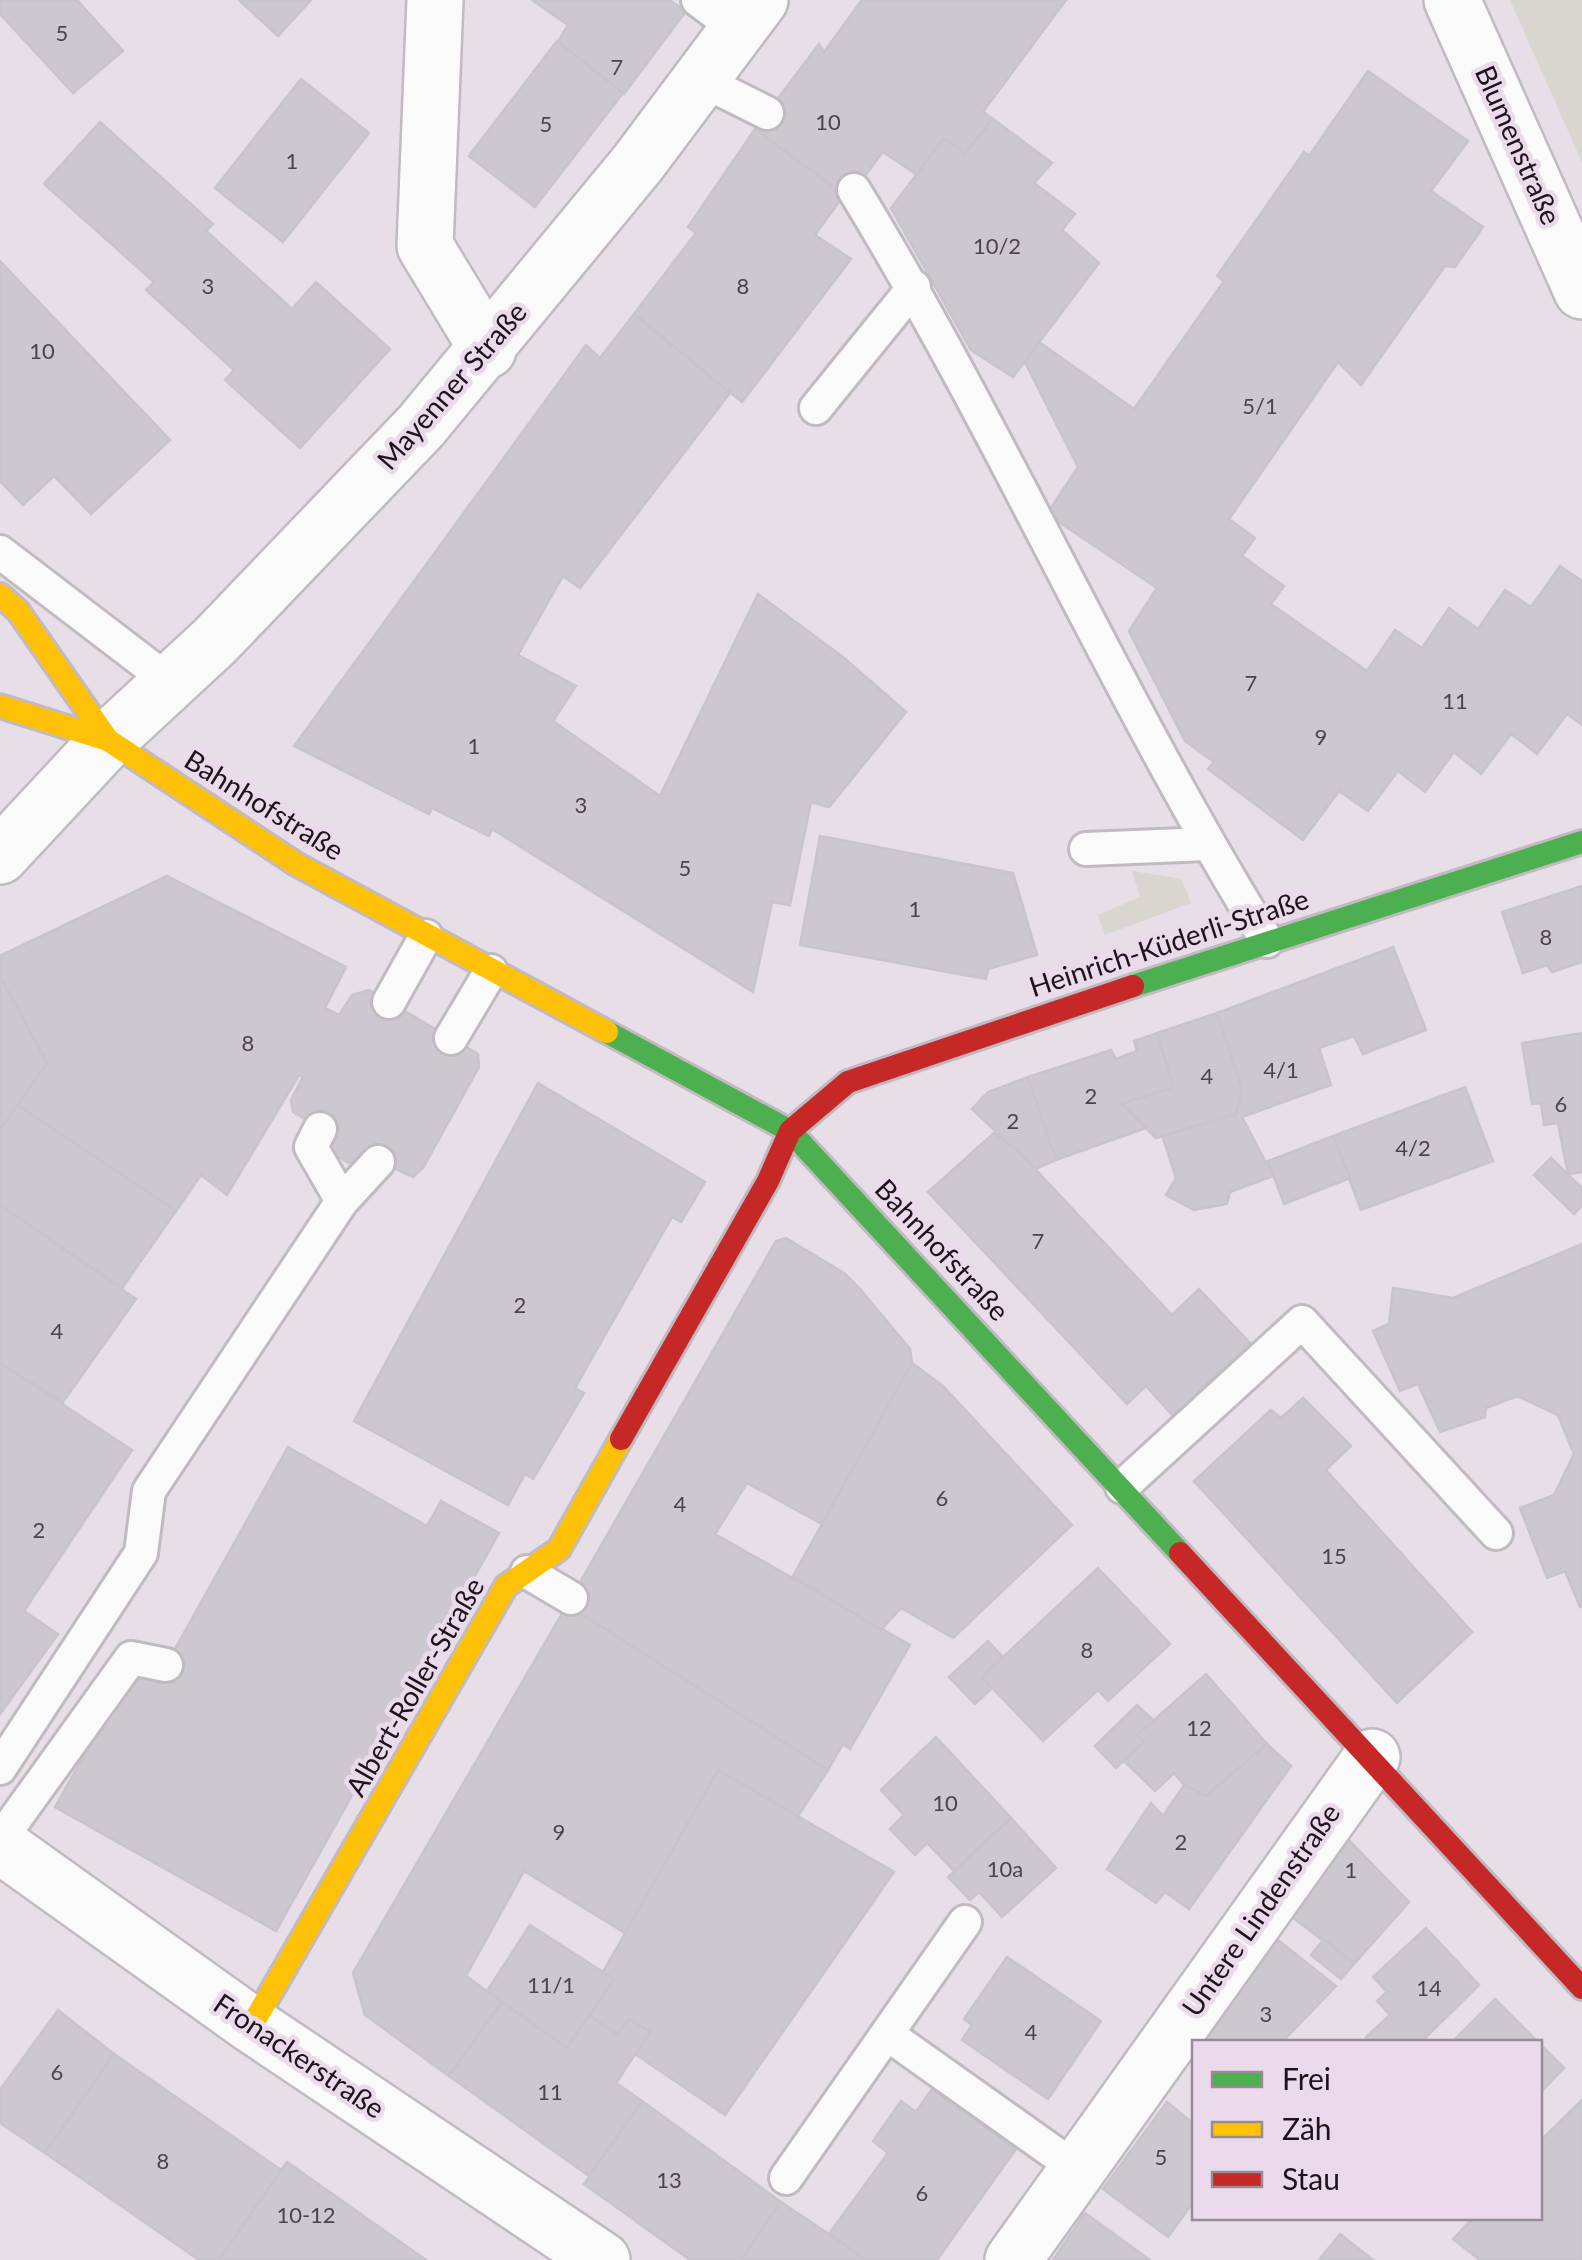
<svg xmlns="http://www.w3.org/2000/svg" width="1582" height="2260" font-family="Lato,sans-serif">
  <rect width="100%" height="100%" fill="#e7dee7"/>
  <g fill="#d9d5cf">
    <path d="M1510 0H1582V162Z"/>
    <path d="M1132 871 1181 879 1191 903 1105 935 1098 915 1140 897Z"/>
  </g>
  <g fill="#cdc7d0" stroke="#c8c4cb" stroke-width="2.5">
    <path d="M0 0H77L123 51 73 93 0 14Z"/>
    <path d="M239 0H311L278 36Z"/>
    <path d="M532 0H669L686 11 624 94 558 42 568 25Z"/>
    <path d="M862 0H1066L983 112 993 119 965 153 944 138 919 176 883 152 854 190 844 195 755 129 819 44 824 52Z"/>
    <path d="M557 41 623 93 535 207 469 156Z"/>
    <path d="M1368 71 1468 141 1431 191 1483 227 1455 267 1445 266 1361 385 1338 362 1229 519 1255 538 1242 556 1284 586 1271 604 1367 671 1395 630 1422 648 1449 608 1478 629 1505 590 1531 607 1560 566 1582 581V725L1567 714 1537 754 1511 734 1481 774 1454 752 1425 792 1398 771 1368 811 1339 791 1303 840 1208 769 1214 762 1185 741 1129 631 1157 588 1047 514 1078 467 1025 362 1039 342 1134 409 1224 281 1217 276 1304 152 1309 156Z"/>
    <path d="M301 79 369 133 283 242 215 188Z"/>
    <path d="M993 119 1052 163 1034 183 1075 214 1062 230 1099 263 1013 377 971 350 891 208 944 138 965 153Z"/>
    <path d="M100 122 213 224 206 231 292 309 316 282 390 349 300 448 225 380 234 370 146 290 154 282 44 184Z"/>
    <path d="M755 129 844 195 815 235 851 259 742 402 634 314 696 233 688 227Z"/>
    <path d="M0 261 170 440 91 514 54 476 23 505 0 481Z"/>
    <path d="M634 314 730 393 580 588 563 576 518 655 576 686 553 721 660 796 758 594 843 657 906 712 829 807 811 802 790 905 772 902 753 992 492 829 489 836 432 808 429 814 294 746 586 345 600 358Z"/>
    <path d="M820 836 1013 873 1037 955 988 969 986 979 800 945Z"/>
    <path d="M167 876 346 967 325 1008 339 1015 352 995 369 990 478 1054 479 1067 423 1168 413 1177 366 1155 358 1168 328 1151 335 1137 293 1112 291 1100 303 1077 299 1075 227 1195 201 1175 176 1211 17 1105 47 1063 0 976V956Z"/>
    <path d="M1582 886V962L1552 972 1547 965 1523 973 1502 912Z"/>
    <path d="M1393 947 1426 1030 1363 1054 1354 1036 1319 1048 1331 1085 1242 1117 1273 1176 1230 1192 1227 1204 1194 1210 1166 1195 1176 1178 1162 1135 1236 1114 1242 1088 1217 1013Z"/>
    <path d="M0 976 47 1063 0 1131Z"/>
    <path d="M1217 1013 1242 1088 1236 1114 1156 1138 1121 1104 1173 1087 1157 1033Z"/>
    <path d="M1157 1033 1173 1087 1121 1104 1146 1128 1056 1160 1028 1077 1111 1050 1116 1059 1137 1051 1134 1041Z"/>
    <path d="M1582 1033V1172L1568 1174 1558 1123 1544 1125 1541 1103 1532 1104 1522 1043Z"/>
    <path d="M1028 1077 1056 1160 1035 1169 972 1109 988 1092Z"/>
    <path d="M538 1083 705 1182 681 1222 672 1217 575 1388 584 1393 533 1479 525 1474 508 1505 354 1421Z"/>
    <path d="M1465 1087 1493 1161 1361 1210 1333 1136Z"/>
    <path d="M17 1105 176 1211 122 1288 0 1205V1131Z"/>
    <path d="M994 1133 1021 1154 1172 1315 1199 1289 1250 1343 1173 1416 1146 1386 1127 1404 928 1192Z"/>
    <path d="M1333 1136 1350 1178 1284 1204 1268 1161Z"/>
    <path d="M1551 1158 1582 1188V1206L1574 1214 1534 1175Z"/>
    <path d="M0 1205 136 1299 63 1402 0 1363Z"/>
    <path d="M786 1238 844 1273 861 1290 910 1349 912 1363 822 1524 747 1483 715 1534 910 1645 850 1749 843 1744 828 1770 567 1605 776 1241Z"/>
    <path d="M1582 1244V1606L1580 1607 1565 1571 1547 1578 1520 1508 1554 1495 1574 1454 1558 1415 1517 1396 1486 1408 1485 1417 1440 1432 1418 1384 1400 1391 1373 1331 1389 1324 1393 1288 1453 1298Z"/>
    <path d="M0 1363 132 1450 24 1611 58 1634 0 1714Z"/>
    <path d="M912 1363 943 1386 1072 1525 953 1638 901 1608 881 1630 793 1576Z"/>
    <path d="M1303 1398 1351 1446 1326 1470 1472 1632 1397 1703 1194 1481 1271 1410 1281 1418Z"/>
    <path d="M288 1447 427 1526 441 1501 499 1533 276 1931 55 1807 137 1662 161 1674Z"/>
    <path d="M1098 1568 1170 1644 1108 1701 1098 1690 1043 1741 982 1677Z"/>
    <path d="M567 1605 828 1770 798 1816 718 1770 625 1933 524 1871 466 1976 502 2002 449 2076 365 2015 353 1973Z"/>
    <path d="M988 1641 1003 1657 982 1677 992 1688 975 1704 949 1677Z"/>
    <path d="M1206 1674 1267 1744 1206 1796 1184 1785 1174 1773 1155 1791 1124 1761 1144 1741 1137 1735Z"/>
    <path d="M1137 1705 1153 1720 1137 1735 1144 1741 1116 1768 1095 1746Z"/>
    <path d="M936 1737 1011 1818 954 1871 927 1843 915 1855 890 1829 904 1815 881 1790Z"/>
    <path d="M1267 1744 1291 1766 1189 1909 1165 1892 1156 1903 1107 1869 1151 1803 1163 1816 1184 1785 1206 1796Z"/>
    <path d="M718 1770 894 1872 725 2115 635 2054 650 2032 629 2019 617 2034 589 2016 614 1979 603 1972Z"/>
    <path d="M1011 1818 1056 1868 1002 1917 979 1892 970 1900 948 1877Z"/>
    <path d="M1347 1838 1409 1902 1354 1964 1292 1917Z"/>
    <path d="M530 1925 614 1979 567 2048 487 1991Z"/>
    <path d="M1426 1928 1479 1985 1421 2042H1371L1366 2037 1390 2015 1377 2001 1387 1992 1373 1977Z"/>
    <path d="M1324 1939 1354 1964 1341 1979 1311 1955Z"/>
    <path d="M1278 1940 1336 1986 1282 2042H1203Z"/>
    <path d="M1007 1957 1101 2021 1048 2099 962 2040 972 2025 964 2019Z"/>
    <path d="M1495 1999 1538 2042H1452Z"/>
    <path d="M502 2002 567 2048 589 2016 617 2034 629 2019 650 2032 616 2083 642 2101 589 2176 449 2076Z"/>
    <path d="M58 2010 114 2054 45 2153 0 2123V2090Z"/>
    <path d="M1540 2044 1564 2068 1540 2093Z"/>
    <path d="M114 2054 281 2170 219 2260H199L45 2153Z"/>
    <path d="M932 2089 1016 2149 937 2260H866L829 2234 888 2153 873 2141 901 2101 916 2112Z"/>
    <path d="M1582 2100V2260H1480L1453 2239 1473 2218H1540V2141Z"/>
    <path d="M642 2101 781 2202 741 2260H690L584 2184Z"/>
    <path d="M1167 2102 1194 2124V2201L1168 2237 1103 2189Z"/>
    <path d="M287 2162 426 2260H219Z"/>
    <path d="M781 2202 829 2234 866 2260H741Z"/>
    <path d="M1085 2213 1150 2260H1053Z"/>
    <path d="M1340 2234 1373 2260H1319Z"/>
  </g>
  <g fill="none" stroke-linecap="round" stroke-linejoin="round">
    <defs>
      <g id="lane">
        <path d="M698 0 738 30"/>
        <path d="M701 80 767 113"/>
        <path d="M854 190C1003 434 1117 698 1267 941"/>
        <path d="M816 408 914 287"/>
        <path d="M0 552 170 682"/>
        <path d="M1086 849 1207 844"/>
        <path d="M389 1002 426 936"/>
        <path d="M451 1038 491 971"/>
        <path d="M320 1129 311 1147 342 1201"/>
        <path d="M1122 1487 1302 1322 1496 1533"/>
        <path d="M527 1572 571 1598"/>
        <path d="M0 1768 141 1553 149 1491 342 1201 378 1162"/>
        <path d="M0 1840 131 1658 166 1665"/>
        <path d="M887 2034 1077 2169"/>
        <path d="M786 2178 965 1922"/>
      </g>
      <g id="street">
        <path d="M435 0 425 246 488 350"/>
        <path d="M1452 0 1582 291"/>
        <path d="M0 856 108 740 215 641 421 426 638 163 760 0"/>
        <path d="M0 1845 252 2025 602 2260"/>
        <path d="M1013 2260 1372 1757"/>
      </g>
      <g id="fast">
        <path d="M1133 986 1582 842"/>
        <path d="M607 1032 790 1131 1180 1553"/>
      </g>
      <g id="slow">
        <path d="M0 595 18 611 108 740"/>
        <path d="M0 706 108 740 296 864 607 1032"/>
        <path d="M252 2025 506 1586 559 1549 621 1439"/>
      </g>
      <g id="jam">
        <path d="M621 1439 768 1181 790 1131 848 1082 1133 986"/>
        <path d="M1180 1553 1582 1988"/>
      </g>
    </defs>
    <use href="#lane" stroke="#c1bac1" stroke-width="38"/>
    <use href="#street" stroke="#c1bac1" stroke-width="60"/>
    <use href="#fast" stroke="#c1bac1" stroke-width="28"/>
    <use href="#slow" stroke="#c1bac1" stroke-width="28"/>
    <use href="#jam" stroke="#c1bac1" stroke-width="28"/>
    <use href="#lane" stroke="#fbfafb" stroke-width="32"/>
    <use href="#street" stroke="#fbfafb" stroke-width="55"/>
    <use href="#fast" stroke="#4caf50" stroke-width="22"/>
    <use href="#slow" stroke="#ffc107" stroke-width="22"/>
    <use href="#jam" stroke="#c62828" stroke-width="22"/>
  </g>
  <g text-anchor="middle" stroke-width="9" stroke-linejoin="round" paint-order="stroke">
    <g font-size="22" fill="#4a444b">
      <text x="62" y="41">5</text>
      <text x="617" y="75">7</text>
      <text x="828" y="130">10</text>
      <text x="546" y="132">5</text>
      <text x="292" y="169">1</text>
      <text x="997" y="254">10/2</text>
      <text x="208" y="294">3</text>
      <text x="743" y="294">8</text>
      <text x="42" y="359">10</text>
      <text x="1260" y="414">5/1</text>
      <text x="1251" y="691">7</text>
      <text x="1455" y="709">11</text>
      <text x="1321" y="745">9</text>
      <text x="474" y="754">1</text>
      <text x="581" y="813">3</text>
      <text x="685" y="876">5</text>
      <text x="915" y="917">1</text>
      <text x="1546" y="945">8</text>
      <text x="248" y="1051">8</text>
      <text x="1281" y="1078">4/1</text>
      <text x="1207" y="1084">4</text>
      <text x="1091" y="1104">2</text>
      <text x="1561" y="1112">6</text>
      <text x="1013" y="1129">2</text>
      <text x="1413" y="1156">4/2</text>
      <text x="1038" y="1249">7</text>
      <text x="520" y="1313">2</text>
      <text x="57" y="1339">4</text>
      <text x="942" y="1506">6</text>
      <text x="680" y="1512">4</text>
      <text x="39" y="1538">2</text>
      <text x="1334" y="1564">15</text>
      <text x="1087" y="1658">8</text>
      <text x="1199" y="1736">12</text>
      <text x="945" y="1811">10</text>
      <text x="559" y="1840">9</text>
      <text x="1181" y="1850">2</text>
      <text x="1005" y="1877">10a</text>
      <text x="1351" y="1878">1</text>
      <text x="551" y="1993">11/1</text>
      <text x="1429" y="1996">14</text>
      <text x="1266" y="2022">3</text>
      <text x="1031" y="2040">4</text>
      <text x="57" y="2080">6</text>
      <text x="550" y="2100">11</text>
      <text x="1161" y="2165">5</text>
      <text x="163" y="2169">8</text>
      <text x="669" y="2188">13</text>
      <text x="922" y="2201">6</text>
      <text x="306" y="2223">10-12</text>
    </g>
    <g font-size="28" fill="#1b151b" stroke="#ebdaeb">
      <text transform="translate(1518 145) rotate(66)" y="10">Blumenstraße</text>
      <text transform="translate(452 386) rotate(-49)" y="10">Mayenner Straße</text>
      <text transform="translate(264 805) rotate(32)" y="10">Bahnhofstraße</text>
      <text transform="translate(1169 943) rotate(-18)" y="10">Heinrich-Küderli-Straße</text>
      <text transform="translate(942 1250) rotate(47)" y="10">Bahnhofstraße</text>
      <text transform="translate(415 1687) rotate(-60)" y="10">Albert-Roller-Straße</text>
      <text transform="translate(1261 1910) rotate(-55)" y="10">Untere Lindenstraße</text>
      <text transform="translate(299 2056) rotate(34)" y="10">Fronackerstraße</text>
    </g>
  </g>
  <rect x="1192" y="2040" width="350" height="180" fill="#ebdaeb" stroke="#988b98" stroke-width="2.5"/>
  <rect x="1212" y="2072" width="50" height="15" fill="#4caf50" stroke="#988b98" stroke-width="2.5"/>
  <text x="1282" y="2090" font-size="30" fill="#1b151b">Frei</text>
  <rect x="1212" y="2122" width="50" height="15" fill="#ffc107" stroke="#988b98" stroke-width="2.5"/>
  <text x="1282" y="2140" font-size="30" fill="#1b151b">Zäh</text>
  <rect x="1212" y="2172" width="50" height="15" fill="#c62828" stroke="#988b98" stroke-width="2.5"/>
  <text x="1282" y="2190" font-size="30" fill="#1b151b">Stau</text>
</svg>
